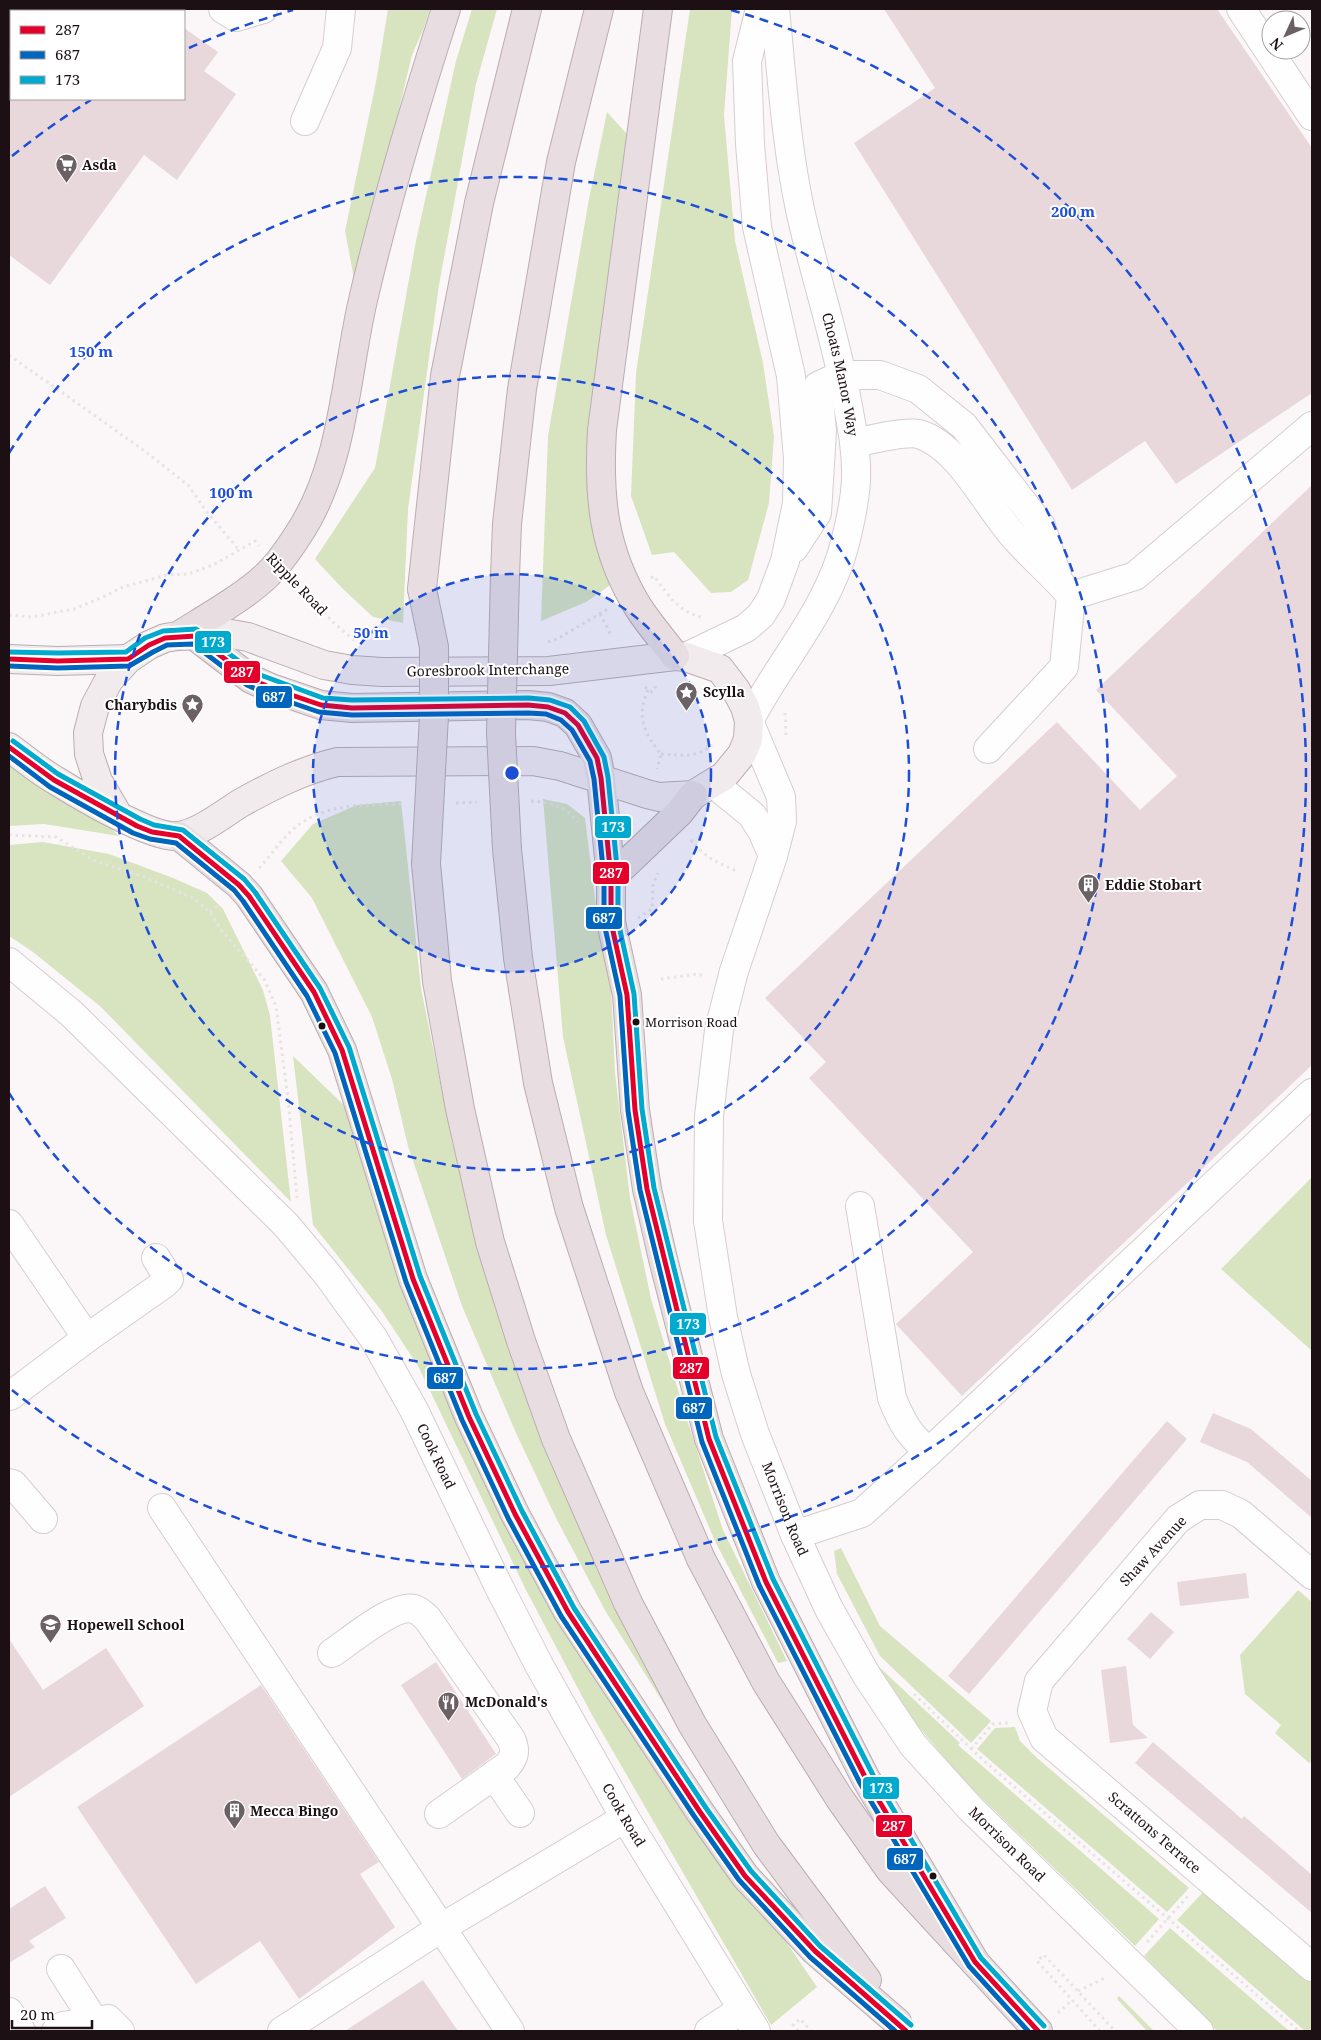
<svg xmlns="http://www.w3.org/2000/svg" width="1321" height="2040" font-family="'Noto Serif',serif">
  <rect width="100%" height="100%" fill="#fbf7f8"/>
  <g fill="#d7e4bf">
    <path d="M388 9H430L423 30 412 55 356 289 345 231 376 82Z"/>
    <path d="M472 9H497L476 84 439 285 408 509 403 623 373 617 342 588 315 559 375 468 416 241 456 61Z"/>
    <path d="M690 9H732L724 115 735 241 763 363 774 436 769 503 748 580 731 592 711 593 674 552 652 555 631 496 636 373Z"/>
    <path d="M607 112 634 142 594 453 619 579 586 602 541 621 548 436 589 199Z"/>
    <path d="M9 746 66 789 119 836 44 824 9 826Z"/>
    <path d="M543 799 567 804 585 818 597 914 608 923 615 1073 630 1198 651 1299 687 1420 723 1530 787 1661 778 1663 715 1541 665 1424 606 1235 563 1037Z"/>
    <path d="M401 801 421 988 452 1142 495 1308 541 1440 612 1593 677 1710 671 1715 606 1612 557 1520 516 1433 462 1306 408 1146 392 1079 372 1017 312 898 281 861 313 824 357 805Z"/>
    <path d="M43 842 109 854 173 878 207 893 223 909 263 990 270 1016 291 1202 101 1007 33 952 9 936V845Z"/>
    <path d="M293 1056 351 1112 419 1308 614 1690 817 1987 771 2025 592 1715 526 1590 418 1366 381 1310 313 1225Z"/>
    <path d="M1312 1177V1351L1221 1269Z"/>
    <path d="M841 1548 880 1626 991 1721 971 1743 880 1656 837 1574 834 1551Z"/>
    <path d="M1298 1590 1312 1602V1760L1309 1763 1275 1733 1281 1725 1245 1694 1240 1655Z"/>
    <path d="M876 1664 960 1743 958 1745 1159 1919 1135 1946 964 1781 917 1725Z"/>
    <path d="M1015 1727 1020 1741 1036 1757 1189 1888 1167 1912 977 1749 995 1728Z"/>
    <path d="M1206 1889 1312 1981V2031H1305L1177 1920Z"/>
    <path d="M1170 1928 1289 2031H1217L1144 1956Z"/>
    <path d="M1119 1996 1154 2031H1147L1117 1999Z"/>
  </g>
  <g fill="#e8d7db">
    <path d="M884 9H1217L1312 148V393L1176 484 1145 441 1072 490 854 143 935 88Z"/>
    <path d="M184 28 218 52 204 71 236 94 177 180 144 155 50 285 9 255V99H184Z"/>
    <path d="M1312 485V1065L962 1396 896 1324 973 1252 809 1078 826 1062 765 998 1057 722 1140 810 1177 776 1096 690Z"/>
    <path d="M1213 1413 1251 1429 1312 1481V1518L1247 1462 1200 1442Z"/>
    <path d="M1167 1421 1187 1439 969 1694 948 1676Z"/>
    <path d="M1246 1573 1249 1598 1180 1606 1177 1582Z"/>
    <path d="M1151 1612 1174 1632 1150 1659 1127 1639Z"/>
    <path d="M9 1639 43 1690 106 1648 144 1706 9 1797Z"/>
    <path d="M436 1662 496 1754 462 1779 401 1685Z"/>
    <path d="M1126 1666 1133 1725 1148 1738 1110 1743 1101 1670Z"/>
    <path d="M261 1685 379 1862 360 1874 395 1927 299 1999 260 1941 196 1984 77 1807Z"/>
    <path d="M1153 1742 1242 1819 1244 1816 1312 1875V1913L1135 1763Z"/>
    <path d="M45 1886 66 1918 29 1941 35 1947 9 1963V1909Z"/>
    <path d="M423 1980 458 2031H345Z"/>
  </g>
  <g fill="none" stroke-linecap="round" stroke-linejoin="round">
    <defs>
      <g id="minor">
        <path d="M223 9 236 17 263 9"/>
        <path id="s1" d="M775 9C782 78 786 146 801 214 815 277 836 338 847 401 852 427 857 453 856 480 855 500 850 523 845 543 828 610 780 661 749 721L781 797 782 821 773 856 734 971 719 1030 709 1116 708 1221 723 1317 736 1374 755 1434 795 1535 829 1609 867 1676 913 1745 971 1809 1199 2031"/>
        <path d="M1241 9 1312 116"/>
        <path d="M305 121 337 48 341 9"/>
        <path d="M855 443C869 440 905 431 919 434 960 446 989 511 1018 541 1035 560 1055 576 1071 596L1064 667 988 749"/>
        <path d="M794 548 817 513 822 431 818 386 842 375H880L918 389 964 426 1041 526 1058 579"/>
        <path d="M1071 596 1135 576 1312 426"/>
        <path d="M686 657 746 628 761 615 771 599 785 561 797 503 798 458 791 376 757 227 750 144 747 61 760 9"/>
        <path d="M714 784 752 815 762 831 773 856"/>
        <path id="s2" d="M9 962 72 1014 286 1225 327 1274 374 1339 414 1410 498 1585 539 1665 625 1818 756 2031"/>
        <path d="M860 1206 892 1398C902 1423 909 1435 929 1452"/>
        <path d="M9 1224 87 1338 10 1396"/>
        <path d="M87 1338 164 1284 169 1279 156 1258"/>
        <path d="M9 1483 13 1484 43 1519"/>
        <path d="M162 1508 510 2031"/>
        <path d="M795 1535 862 1513 929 1452 1312 1093"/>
        <path id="s3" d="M1312 1575 1241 1514 1222 1505H1200L1178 1519 1039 1681 1032 1711 1044 1738 1312 1967"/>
        <path d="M332 1653C349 1642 394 1603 414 1609 419 1610 423 1615 427 1618L511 1739C516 1750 515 1757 507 1766L439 1814"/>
        <path d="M494 1775 520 1813"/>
        <path d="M61 1969 94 2021"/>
        <path d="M9 2012 21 2031"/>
        <path d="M56 2031 63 2026 108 2019 120 2031"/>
        <path d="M282 2031 441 1928 625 1818"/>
        <path d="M709 2031 741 2010"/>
      </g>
      <g id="major">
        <path d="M9 659 58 661 128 659"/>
        <path d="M9 747C24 758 39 771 55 780 79 795 154 840 179 836 199 833 222 815 239 804 271 786 301 771 337 762L533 761 560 766 647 794 659 797 693 795 724 776 742 754 748 739 749 721 745 707 736 690 720 669 686 657 675 656 549 671 382 672 352 670 324 665 248 637 231 634 178 636 165 638 149 645 128 659 109 680 95 706 88 733 89 754 98 781 118 815"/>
      </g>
      <g id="highway">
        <path d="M658 9 602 430C598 496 603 550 638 607 649 624 663 640 675 656"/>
        <path d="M505 576 507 524 522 389 561 162 599 9"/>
        <path d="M422 589 445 376 479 203 527 9"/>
        <path d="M178 636C205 619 244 597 266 576 278 565 289 549 298 535 344 466 345 378 363 300 386 201 415 105 446 9"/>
        <path d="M195 636 251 679 271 688 321 705 352 708 528 705 548 707 565 713 578 725 597 758 601 778 611 878V922L627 995 635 1110 647 1189 663 1259 709 1439 766 1582 866 1779 975 1962"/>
        <path d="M179 836 239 885 249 896 314 992 342 1050 413 1279 469 1417 515 1514 568 1612 700 1812 745 1876 815 1951 897 2022"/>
        <path d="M507 849 518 958 538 1083 569 1208 629 1392 701 1559 766 1682 840 1799 890 1870 1038 2031"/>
        <path d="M426 864 437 981 460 1109 490 1242 521 1341 556 1439 628 1603 692 1724 766 1844 867 1980"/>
        <path d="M611 878 679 813 693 795"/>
      </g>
    </defs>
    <use href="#minor" stroke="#d6cdcf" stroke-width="30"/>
    <use href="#major" stroke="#baadb0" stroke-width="30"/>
    <use href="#highway" stroke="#baadb0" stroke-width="30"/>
    <g stroke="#e6e3e4" stroke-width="3" stroke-dasharray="2.5 4" stroke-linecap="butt">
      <path d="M9 355 146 452 189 486 206 511 239 550"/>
      <path d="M651 578 654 576C669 596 678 612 704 618"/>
      <path d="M298 583 333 622 356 642"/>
      <path d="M600 614 612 637"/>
      <path d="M9 615 32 617 74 609 103 597 123 587 167 575 188 574 213 565 255 541 259 546"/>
      <path d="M548 642 557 639 608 609"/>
      <path d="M645 687 652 692 656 686"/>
      <path d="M648 690C636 716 644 733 661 754L657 769"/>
      <path d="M785 713 786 736"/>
      <path d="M661 754C682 755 694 759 712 745"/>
      <path d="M531 801C551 802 565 806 578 822"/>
      <path d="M456 803 477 802"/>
      <path d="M9 835 56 837 95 861 142 876 193 898 210 912 222 931 264 979 276 1006 288 1099 297 1198"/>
      <path d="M691 840C705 858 718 863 739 872"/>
      <path d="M259 868C270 857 278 844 289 833 319 803 363 805 402 804"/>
      <path d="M210 912 219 904"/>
      <path d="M638 918 652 909 653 885 658 873"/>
      <path d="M661 979 697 974 705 976"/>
      <path d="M914 1694 983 1760 1299 2031"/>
      <path d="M971 1749 993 1724 1008 1723"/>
      <path d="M1147 1942 1188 1896"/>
      <path d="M1078 1991 1107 1977"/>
      <path d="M1058 2013 1072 2000"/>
      <path d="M798 2031 793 2025 800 2019 811 2031"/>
      <path d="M1100 2031 1037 1961 1044 1955 1115 2031"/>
    </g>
    <use href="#minor" stroke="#fefefe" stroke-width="28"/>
    <use href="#major" stroke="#f2ebed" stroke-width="28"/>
    <use href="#highway" stroke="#e8dee1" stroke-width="28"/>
    <defs>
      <g id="highway-bridge">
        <path d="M505 576 501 733 507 849"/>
        <path d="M422 589 434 647V716L426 864"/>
      </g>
    </defs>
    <use href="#highway-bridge" stroke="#baadb0" stroke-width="30" stroke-linecap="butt"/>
    <use href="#highway-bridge" stroke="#e8dee1" stroke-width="28"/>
    <defs>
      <g id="bus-1">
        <path d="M9 659 58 661 128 659 149 645 165 638 195 636 251 679 271 688 321 705 352 708 528 705 548 707 565 713 578 725 597 758 601 778 611 878V922L627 995 635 1110 647 1189 709 1439 766 1582 866 1779 975 1962 1038 2031"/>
        <path d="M9 747 54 780 137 826 152 832 179 836 239 885 249 896 314 992 342 1050 413 1279 469 1417 515 1514 568 1612 700 1812 745 1876 815 1951 906 2031"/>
      </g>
      <g id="bus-2">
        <path d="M9 666 58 668 129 666 153 652 167 645 193 644 247 685 269 695 319 712 352 715 528 713 546 714 561 720 572 730 590 761 594 779 604 878V923L620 996 628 1111 640 1190 702 1442 759 1585 860 1783 969 1966 1028 2031"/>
        <path d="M9 756 50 787 133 833 150 839 176 843 234 890 243 901 307 996 335 1053 406 1282 462 1420 508 1518 561 1616 694 1816 739 1880 810 1957 895 2031"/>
      </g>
      <g id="bus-3">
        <path d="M9 652 58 653 126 652 145 638 163 631 196 629 255 673 323 698 352 700 529 698 550 700 570 707 584 721 604 757 608 777 618 877V921L634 994 642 1109 654 1188 716 1437 773 1579 873 1775 981 1958 1044 2026"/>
        <path d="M13 741 58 774 140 819 154 825 183 830 244 879 255 892 320 988 349 1047 420 1276 476 1414 522 1511 574 1608 706 1808 751 1871 820 1946 911 2025"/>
      </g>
    </defs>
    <use href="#bus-1" stroke="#fff" stroke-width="9"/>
    <use href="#bus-2" stroke="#fff" stroke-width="9"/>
    <use href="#bus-3" stroke="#fff" stroke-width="9"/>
    <use href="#bus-1" stroke="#e4002b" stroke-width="5"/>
    <use href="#bus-2" stroke="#0065bd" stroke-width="5"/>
    <use href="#bus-3" stroke="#00a9ce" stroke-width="5"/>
  </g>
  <circle cx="512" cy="773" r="199" fill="#1d4ed8" fill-opacity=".12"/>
  <g fill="none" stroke="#1d4ed8" stroke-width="2.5" stroke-dasharray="9 6">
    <circle cx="512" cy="773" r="199"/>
    <circle cx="512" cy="773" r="397"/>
    <path d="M9 453A596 596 0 1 1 9 1093"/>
    <path d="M12 156A794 794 0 0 1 91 100M189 48A794 794 0 0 1 293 10M731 10A794 794 0 1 1 12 1390"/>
  </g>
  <defs>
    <symbol id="supermarket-pin" viewBox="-11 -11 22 30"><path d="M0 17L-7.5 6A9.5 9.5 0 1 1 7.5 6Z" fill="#6b6164" stroke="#fff"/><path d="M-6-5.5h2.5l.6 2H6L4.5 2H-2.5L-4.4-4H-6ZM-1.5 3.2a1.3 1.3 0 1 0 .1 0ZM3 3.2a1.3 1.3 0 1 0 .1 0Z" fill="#fff"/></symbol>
    <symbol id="sight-pin" viewBox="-11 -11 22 30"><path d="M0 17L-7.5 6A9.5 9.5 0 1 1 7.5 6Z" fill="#6b6164" stroke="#fff"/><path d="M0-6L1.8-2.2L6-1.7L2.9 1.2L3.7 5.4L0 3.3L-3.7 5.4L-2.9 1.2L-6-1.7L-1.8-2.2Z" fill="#fff"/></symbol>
    <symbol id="building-pin" viewBox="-11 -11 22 30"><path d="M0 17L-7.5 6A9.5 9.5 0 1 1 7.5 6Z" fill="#6b6164" stroke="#fff"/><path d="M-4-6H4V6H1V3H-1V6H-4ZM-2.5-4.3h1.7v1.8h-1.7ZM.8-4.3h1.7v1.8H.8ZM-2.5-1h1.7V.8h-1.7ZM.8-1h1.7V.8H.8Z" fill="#fff"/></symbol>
    <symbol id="school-pin" viewBox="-11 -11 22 30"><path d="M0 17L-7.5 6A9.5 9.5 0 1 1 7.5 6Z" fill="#6b6164" stroke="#fff"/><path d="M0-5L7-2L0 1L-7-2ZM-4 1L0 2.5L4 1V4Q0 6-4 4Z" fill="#fff"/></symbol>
    <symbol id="restaurant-pin" viewBox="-11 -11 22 30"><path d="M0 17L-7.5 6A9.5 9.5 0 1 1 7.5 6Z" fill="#6b6164" stroke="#fff"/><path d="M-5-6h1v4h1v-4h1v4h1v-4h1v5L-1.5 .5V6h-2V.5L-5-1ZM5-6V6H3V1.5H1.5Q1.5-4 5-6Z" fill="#fff"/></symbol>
  </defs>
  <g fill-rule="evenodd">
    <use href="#supermarket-pin" x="54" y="152" width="25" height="34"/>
    <use href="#sight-pin" x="674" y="680" width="25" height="34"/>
    <use href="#sight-pin" x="180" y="692" width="25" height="34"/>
    <use href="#building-pin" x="1076" y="872" width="25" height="34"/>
    <use href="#school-pin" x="38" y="1612" width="25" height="34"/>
    <use href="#restaurant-pin" x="436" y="1690" width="25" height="34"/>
    <use href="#building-pin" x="222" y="1798" width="25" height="34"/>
  </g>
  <g fill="#1d1014" stroke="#fff" stroke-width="2">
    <circle cx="636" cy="1022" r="4.5"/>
    <circle cx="322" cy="1026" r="4.5"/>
    <circle cx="933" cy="1876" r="4.5"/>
  </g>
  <g text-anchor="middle" stroke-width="4" stroke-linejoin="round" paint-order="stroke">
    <g font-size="13" fill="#1d1014" stroke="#fff" text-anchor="start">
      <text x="645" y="1027">Morrison Road</text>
    </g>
    <g font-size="14" font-weight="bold" fill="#1d1014" stroke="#fff" text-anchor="start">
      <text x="82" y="170">Asda</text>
      <text x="703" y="697">Scylla</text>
      <text x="177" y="710" text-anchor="end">Charybdis</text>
      <text x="1105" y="890">Eddie Stobart</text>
      <text x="67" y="1630">Hopewell School</text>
      <text x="465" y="1707">McDonald's</text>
      <text x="250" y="1816">Mecca Bingo</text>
    </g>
    <g font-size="14" fill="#1d1014" stroke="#fff">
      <text dy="5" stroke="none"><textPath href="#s1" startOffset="372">Choats Manor Way</textPath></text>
      <text transform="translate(297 584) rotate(46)" y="5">Ripple Road</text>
      <text transform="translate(488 670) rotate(-1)" y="5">Goresbrook Interchange</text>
      <text dy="5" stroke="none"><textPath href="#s2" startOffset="659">Cook Road</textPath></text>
      <text dy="5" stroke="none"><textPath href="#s1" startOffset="1562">Morrison Road</textPath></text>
      <text transform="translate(1153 1551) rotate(-47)" y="5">Shaw Avenue</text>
      <text dy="5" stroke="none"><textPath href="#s2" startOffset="1064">Cook Road</textPath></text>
      <text dy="5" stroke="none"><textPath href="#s3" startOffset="582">Scrattons Terrace</textPath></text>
      <text dy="5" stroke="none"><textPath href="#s1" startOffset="1968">Morrison Road</textPath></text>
    </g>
  </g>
  <circle cx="512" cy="773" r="8" fill="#1d4ed8" stroke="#fff" stroke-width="2.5"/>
  <g font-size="15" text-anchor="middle" font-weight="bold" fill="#1d4ed8" stroke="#fff" stroke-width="4" stroke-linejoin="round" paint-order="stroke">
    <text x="1073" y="217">200 m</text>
    <text x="91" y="357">150 m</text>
    <text x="231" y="498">100 m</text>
    <text x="371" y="638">50 m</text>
  </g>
  <g stroke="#fff" stroke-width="2">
    <rect x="194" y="630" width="38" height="24" rx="5" fill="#00a9ce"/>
    <rect x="223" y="660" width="38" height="24" rx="5" fill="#e4002b"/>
    <rect x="255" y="685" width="38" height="24" rx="5" fill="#0065bd"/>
    <rect x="594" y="815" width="38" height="24" rx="5" fill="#00a9ce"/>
    <rect x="592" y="861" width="38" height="24" rx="5" fill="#e4002b"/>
    <rect x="585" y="906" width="38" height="24" rx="5" fill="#0065bd"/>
    <rect x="669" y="1312" width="38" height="24" rx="5" fill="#00a9ce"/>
    <rect x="672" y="1356" width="38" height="24" rx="5" fill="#e4002b"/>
    <rect x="426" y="1366" width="38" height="24" rx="5" fill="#0065bd"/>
    <rect x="675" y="1396" width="38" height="24" rx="5" fill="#0065bd"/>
    <rect x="862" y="1776" width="38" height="24" rx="5" fill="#00a9ce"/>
    <rect x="875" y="1814" width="38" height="24" rx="5" fill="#e4002b"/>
    <rect x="886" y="1847" width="38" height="24" rx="5" fill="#0065bd"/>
  </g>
  <g font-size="14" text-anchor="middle" font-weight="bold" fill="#fff">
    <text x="213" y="647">173</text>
    <text x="242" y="677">287</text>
    <text x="274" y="702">687</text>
    <text x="613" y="832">173</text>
    <text x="611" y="878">287</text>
    <text x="604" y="923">687</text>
    <text x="688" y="1329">173</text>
    <text x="691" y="1373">287</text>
    <text x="445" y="1383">687</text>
    <text x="694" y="1413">687</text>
    <text x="881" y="1793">173</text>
    <text x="894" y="1831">287</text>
    <text x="905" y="1864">687</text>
  </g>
  <rect width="1321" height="2040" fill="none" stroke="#1d1014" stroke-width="20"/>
  <rect x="10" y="10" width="175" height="90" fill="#ffffff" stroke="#a59fa1"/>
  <rect x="20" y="26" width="25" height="8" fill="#e4002b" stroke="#a59fa1"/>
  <text x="55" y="35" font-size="15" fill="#1d1014">287</text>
  <rect x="20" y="51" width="25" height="8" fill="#0065bd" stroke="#a59fa1"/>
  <text x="55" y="60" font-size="15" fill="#1d1014">687</text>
  <rect x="20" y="76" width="25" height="8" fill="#00a9ce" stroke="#a59fa1"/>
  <text x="55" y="85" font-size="15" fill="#1d1014">173</text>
  <g transform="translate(1286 35) rotate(226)"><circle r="24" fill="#ffffff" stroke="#a59fa1"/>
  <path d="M0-4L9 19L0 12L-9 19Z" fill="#6b6164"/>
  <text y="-8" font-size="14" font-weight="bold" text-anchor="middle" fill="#1d1014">N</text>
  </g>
  <path d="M12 2020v8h80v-8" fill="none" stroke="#1d1014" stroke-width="2.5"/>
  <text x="20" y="2020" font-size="15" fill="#1d1014" stroke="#ffffff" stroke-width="4" paint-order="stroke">20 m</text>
</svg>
